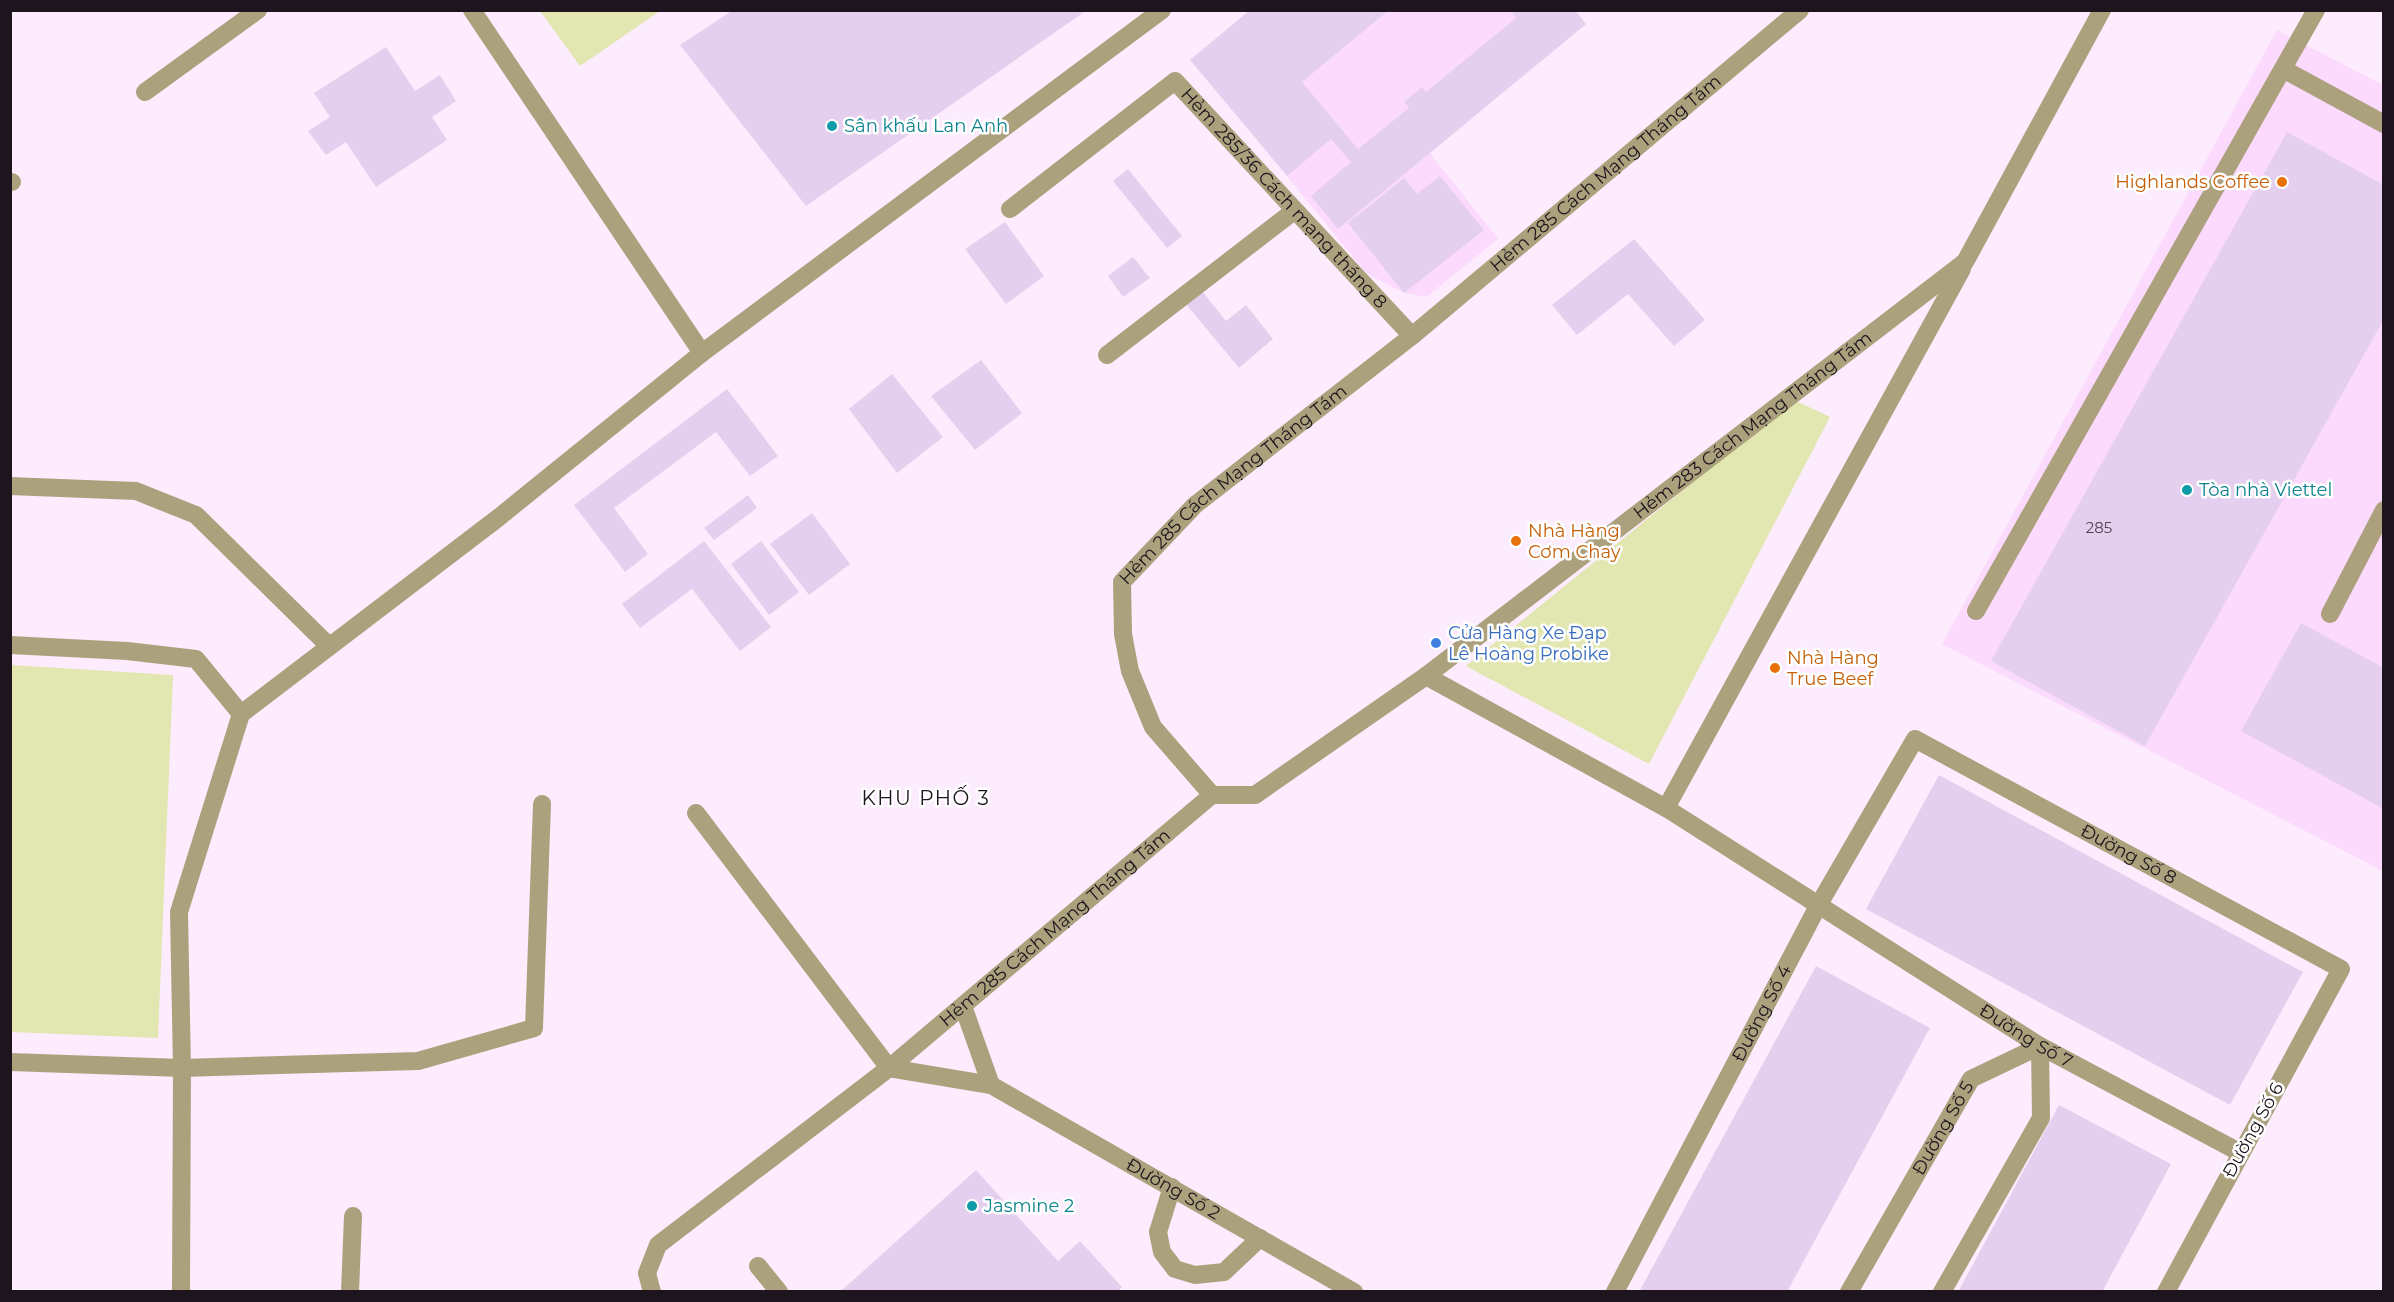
<svg xmlns="http://www.w3.org/2000/svg" width="2394" height="1302" font-family="Montserrat,sans-serif">
  <rect width="100%" height="100%" fill="#fdecfd"/>
  <g fill="#fcdafd">
    <path d="M1575 10 1586 24 1430 153 1498 239 1426 297 1404 293 1366 273 1287 176 1250 11Z"/>
    <path d="M2277 30 2383 85V871L1942 644Z"/>
  </g>
  <g fill="#e2e6b0">
    <path d="M540 11H660L580 66Z"/>
    <path d="M1794 400 1830 417 1649 764 1466 666Z"/>
    <path d="M11 665 173 675 158 1038 11 1032Z"/>
  </g>
  <g fill="#e5cfef">
    <path d="M733 10H1087L806 206 680 45Z"/>
    <path d="M1250 10H1389L1302 82 1358 149 1409 108 1404 102 1422 87 1426 92 1516 18 1511 10H1575L1586 24 1338 229 1311 196 1351 162 1331 139 1287 176 1190 60Z"/>
    <path d="M386 47 415 91 440 75 456 101 432 117 447 140 376 187 346 142 326 155 308 131 330 117 314 93Z"/>
    <path d="M2287 132 2384 185V319L2145 746 1991 661Z"/>
    <path d="M1128 169 1182 236 1167 248 1113 181Z"/>
    <path d="M1440 176 1484 230 1404 293 1348 223 1404 178 1417 194Z"/>
    <path d="M1005 222 1044 276 1006 304 965 249Z"/>
    <path d="M1634 239 1705 320 1674 346 1628 294 1577 335 1552 305Z"/>
    <path d="M1133 257 1150 278 1123 297 1108 276Z"/>
    <path d="M1202 291 1226 321 1246 305 1273 339 1239 368 1186 304Z"/>
    <path d="M981 360 1022 413 975 450 931 396Z"/>
    <path d="M892 374 943 437 897 473 849 409Z"/>
    <path d="M727 389 778 456 750 476 716 432 614 508 648 554 625 572 574 505Z"/>
    <path d="M748 495 757 508 714 540 704 528Z"/>
    <path d="M812 513 850 564 809 595 770 544Z"/>
    <path d="M704 541 771 627 740 651 692 589 640 628 622 604Z"/>
    <path d="M761 541 799 592 769 615 731 564Z"/>
    <path d="M2301 623 2384 668V809L2241 731Z"/>
    <path d="M1939 775 2303 972 2230 1105 1866 909Z"/>
    <path d="M1816 966 1930 1028 1787 1292H1639Z"/>
    <path d="M2059 1105 2171 1164 2102 1292H1958Z"/>
    <path d="M976 1170 1058 1261 1080 1241 1122 1287 1118 1292H843L842 1290Z"/>
  </g>
  <g fill="none" stroke-linecap="round" stroke-linejoin="round">
    <g stroke="#aca17d" stroke-width="18">
      <path d="M472 10 702 353"/>
      <path d="M2283 69 2384 124"/>
      <path d="M145 92 258 10"/>
      <path d="M10 182H12"/>
      <path id="s1" d="M1010 209 1175 81 1412 336"/>
      <path d="M1107 355 1294 211"/>
      <path d="M10 486 136 491 196 515 329 646"/>
      <path d="M1976 611 2316 10"/>
      <path d="M2330 614 2384 510"/>
      <path d="M10 645 127 651 196 659 241 714"/>
      <path id="s2" d="M1426 676 1666 808 2040 1046 2241 1153"/>
      <path id="s3" d="M1212 795H1255L1426 676 1965 262 2102 10"/>
      <path d="M1666 808 1962 269"/>
      <path id="s4" d="M696 813 889 1068 991 1085 1354 1292"/>
      <path d="M963 1006 991 1085"/>
      <path d="M10 1062 182 1068 179 912 241 714 498 518 702 353 1162 10"/>
      <path d="M1172 1187 1158 1232 1162 1252 1175 1269 1195 1275 1224 1272 1260 1238"/>
      <path d="M758 1266 779 1292"/>
      <path d="M181 1292 182 1068 418 1061 534 1028 542 804"/>
      <path d="M350 1292 353 1216"/>
      <path id="s5" d="M652 1292 647 1273 658 1245 889 1068 1212 795 1153 727 1130 671 1123 634 1122 582 1195 505 1412 336 1800 10"/>
      <path id="s6" d="M1615 1292 1818 906 1915 739 2341 969 2166 1292"/>
      <path id="s7" d="M1849 1292 1971 1079 2040 1046 2041 1118 1942 1292"/>
    </g>
  </g>
  <g fill="#0f9aa8" stroke="#fff" stroke-width="2">
    <circle cx="832" cy="126" r="6"/>
    <circle cx="2187" cy="490" r="6"/>
    <circle cx="972" cy="1206" r="6"/>
  </g>
  <g fill="#e8710a" stroke="#fff" stroke-width="2">
    <circle cx="2282" cy="182" r="6"/>
    <circle cx="1516" cy="541" r="6"/>
    <circle cx="1775" cy="668" r="6"/>
  </g>
  <circle fill="#3f7fe0" stroke="#fff" stroke-width="2" cx="1436" cy="643" r="6"/>
  <g text-anchor="middle" stroke-width="5" stroke-linejoin="round" paint-order="stroke">
    <g font-size="15" fill="#4f4352">
      <text x="2099" y="533">285</text>
    </g>
    <g font-size="18" fill="#0d838f" stroke="#fff" text-anchor="start">
      <text x="844" y="132">Sân khấu Lan Anh</text>
      <text x="2199" y="496">Tòa nhà Viettel</text>
      <text x="984" y="1212">Jasmine 2</text>
    </g>
    <g font-size="18" fill="#1d141e" stroke="#fff">
      <text dy="6" stroke="none"><textPath href="#s5" startOffset="1638">Hẻm 285 Cách Mạng Tháng Tám</textPath></text>
      <text dy="6" stroke="none"><textPath href="#s1" startOffset="369">Hẻm 285/36 Cách mạng tháng 8</textPath></text>
      <text dy="6" stroke="none"><textPath href="#s3" startOffset="663">Hẻm 283 Cách Mạng Tháng Tám</textPath></text>
      <text dy="6" stroke="none"><textPath href="#s5" startOffset="1152">Hẻm 285 Cách Mạng Tháng Tám</textPath></text>
      <text dy="6" stroke="none"><textPath href="#s6" startOffset="872">Đường Số 8</textPath></text>
      <text dy="6" stroke="none"><textPath href="#s5" startOffset="558">Hẻm 285 Cách Mạng Tháng Tám</textPath></text>
      <text dy="6" stroke="none"><textPath href="#s6" startOffset="315">Đường Số 4</textPath></text>
      <text dy="6" stroke="none"><textPath href="#s2" startOffset="700">Đường Số 7</textPath></text>
      <text dy="6" stroke="none"><textPath href="#s7" startOffset="189">Đường Số 5</textPath></text>
      <text transform="translate(2253 1130) rotate(-61)" y="6">Đường Số 6</text>
      <text dy="6" stroke="none"><textPath href="#s4" startOffset="633">Đường Số 2</textPath></text>
    </g>
    <g font-size="18" fill="#c56008" stroke="#fff" text-anchor="start">
      <text x="2270" y="188" text-anchor="end">Highlands Coffee</text>
      <text x="1528" y="537">Nhà Hàng<tspan x="1528" dy="21">Cơm Chay</tspan></text>
      <text x="1787" y="664">Nhà Hàng<tspan x="1787" dy="21">True Beef</tspan></text>
    </g>
    <g font-size="18" fill="#366cbe" stroke="#fff" text-anchor="start">
      <text x="1448" y="639">Cửa Hàng Xe Đạp<tspan x="1448" dy="21">Lê Hoàng Probike</tspan></text>
    </g>
    <g font-size="20" letter-spacing="1.5" fill="#1d141e" stroke="#fff">
      <text x="926" y="805">KHU PHỐ 3</text>
    </g>
  </g>
  <rect width="2394" height="1302" fill="none" stroke="#1d141e" stroke-width="24"/>
</svg>
